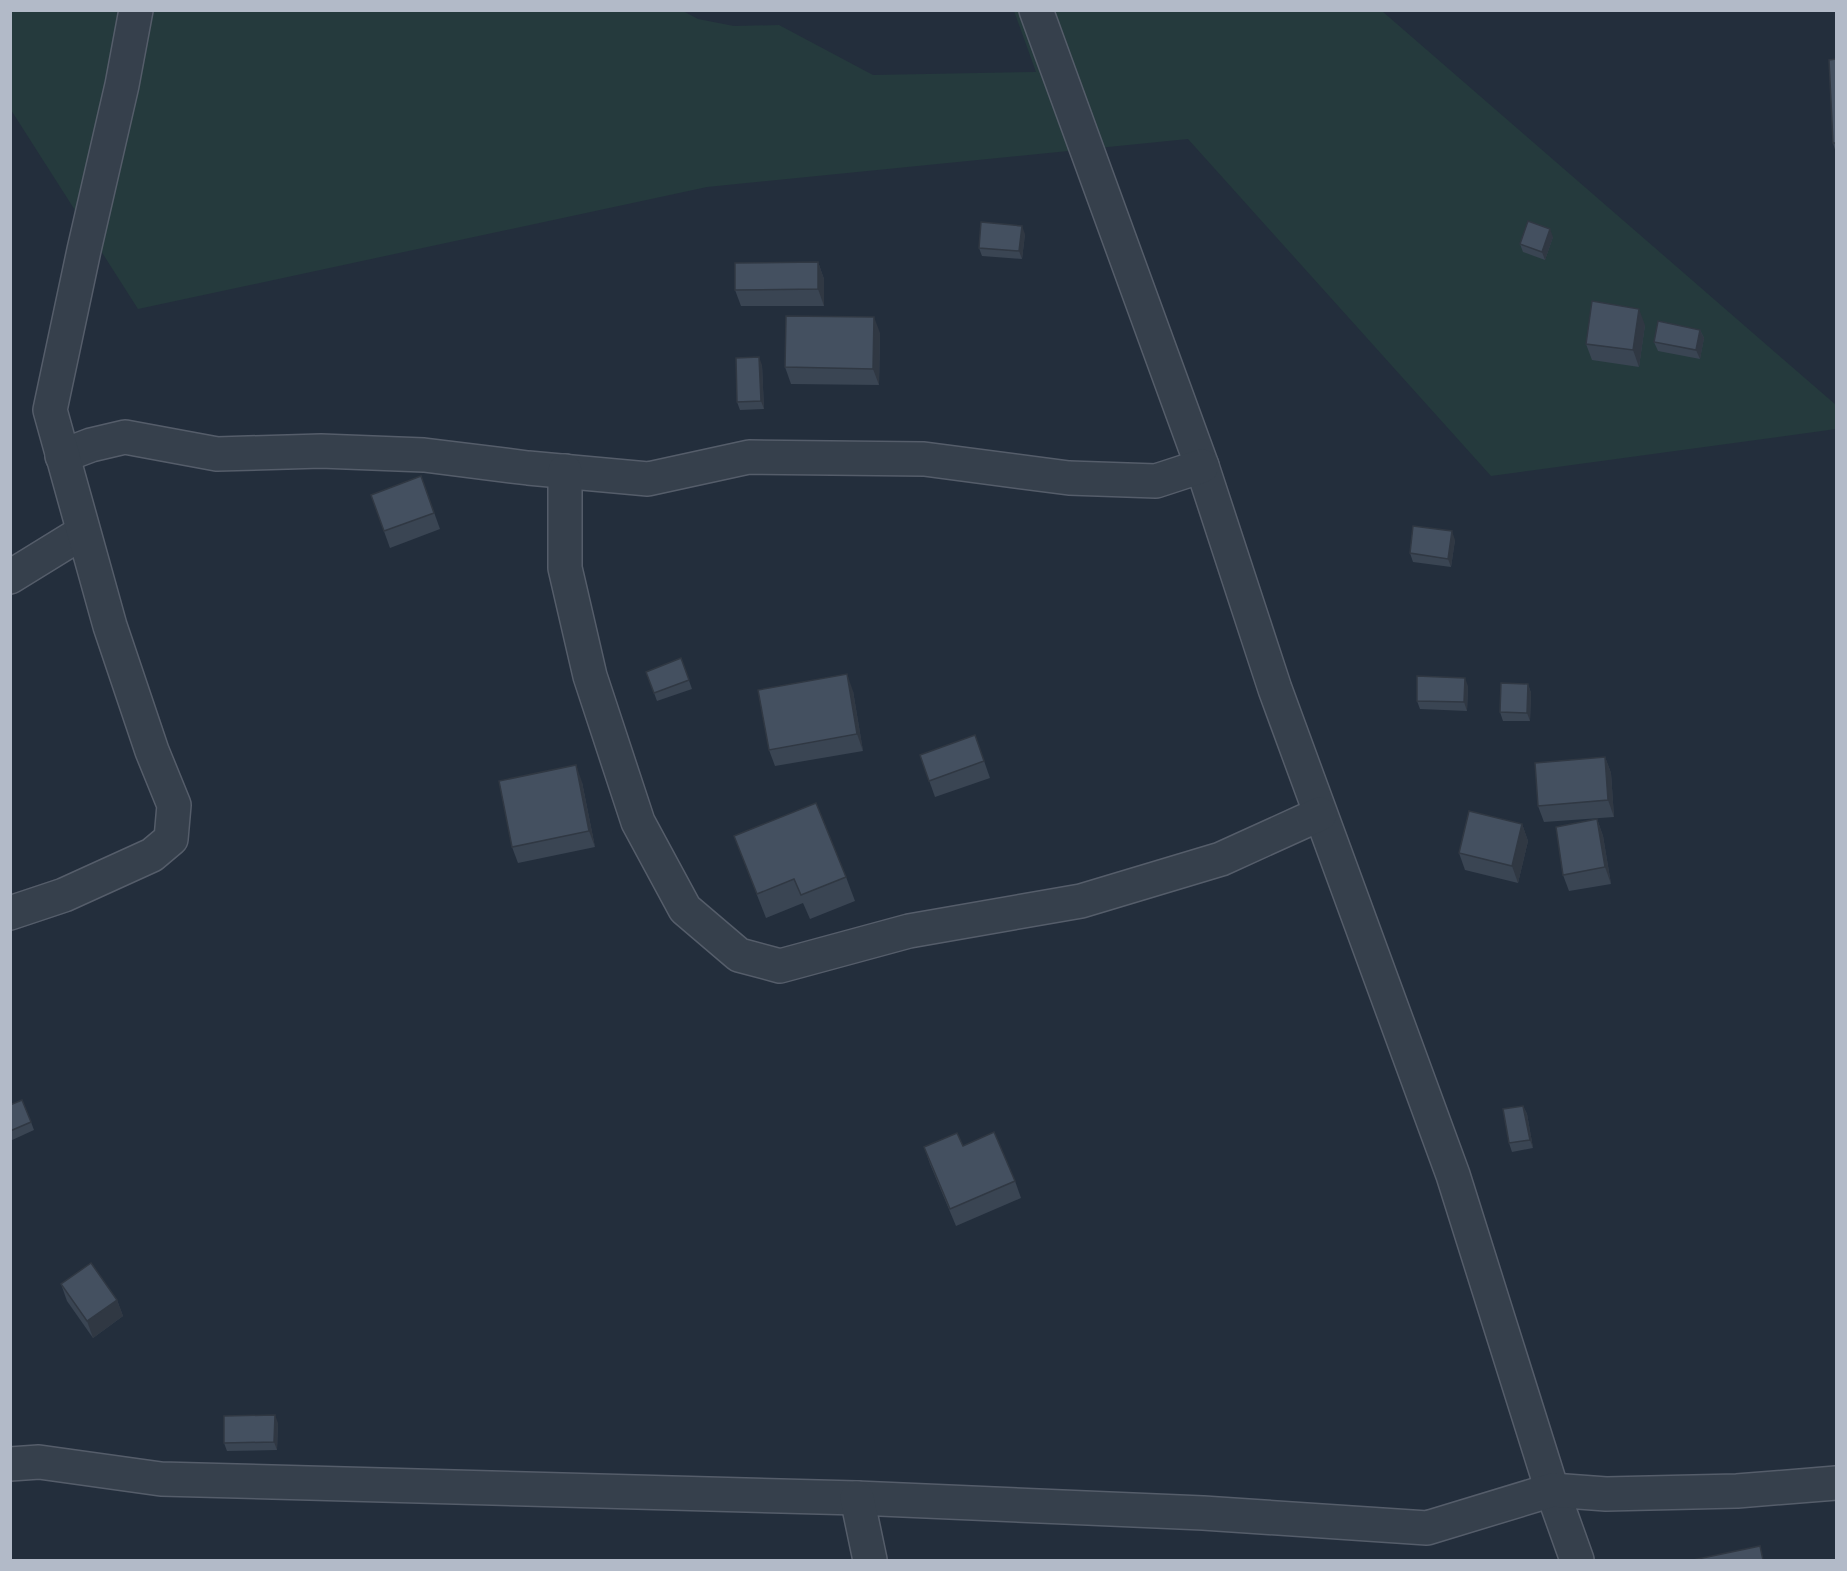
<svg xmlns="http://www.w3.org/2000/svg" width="1847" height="1571" font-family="Inter,sans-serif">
  <rect width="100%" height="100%" fill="#232e3c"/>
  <path fill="#253a3d" d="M11 11H683L698 19 734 26 779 25 873 75 1036 72 1014 11H1382L1836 405V429L1491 476 1188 139 707 187 138 309 11 110Z"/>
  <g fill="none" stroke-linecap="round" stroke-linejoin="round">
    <defs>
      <g id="minor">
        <path d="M1036 10 1202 466 1275 689 1453 1175 1552 1490 1577 1560"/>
        <path d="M62 456 91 445 125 437 217 454 321 451 424 455 528 468 648 479 749 457 924 459 1069 478 1156 481 1202 466"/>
        <path d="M565 471V568L590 676 638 822 685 909 739 955 780 966 909 931 1081 901 1221 859 1320 814"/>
        <path d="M10 577 83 532"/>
        <path d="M10 913 64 895 152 855 171 839 174 805 152 751 110 626 50 410 84 250 122 85 136 10"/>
        <path d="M10 1464 39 1462 161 1479 857 1498 1203 1513 1427 1528 1552 1490 1606 1494 1737 1491 1836 1483"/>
        <path d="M857 1498 870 1560"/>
      </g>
    </defs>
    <use href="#minor" stroke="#555d6a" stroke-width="36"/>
    <use href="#minor" stroke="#36404c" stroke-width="33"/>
  </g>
  <g fill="#3a4553">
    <path d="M1836 59V153L1833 143Z"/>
    <path d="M1025 234 1022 259 982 256 979 248Z"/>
    <path d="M1553 237 1545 260 1523 252 1520 244Z"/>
    <path d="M818 262 824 279V306H741L735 290Z"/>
    <path d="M1645 325 1639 367 1592 360 1586 344Z"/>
    <path d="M1700 330 1704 338 1700 359 1658 351 1654 342Z"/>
    <path d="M880 333 879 385 791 384 785 367Z"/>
    <path d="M762 365 764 409 740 410 737 402Z"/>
    <path d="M421 476 440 529 390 548 371 495Z"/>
    <path d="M1455 540 1451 567 1413 562 1410 553Z"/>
    <path d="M681 658 692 689 657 701 646 672Z"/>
    <path d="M1528 684 1531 693 1530 721H1503L1500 712Z"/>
    <path d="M1468 686 1467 711 1420 709 1417 701Z"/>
    <path d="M853 691 863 751 775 766 769 750Z"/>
    <path d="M975 735 990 778 935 797 920 755Z"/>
    <path d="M1605 757 1611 773 1614 817 1544 822 1538 806Z"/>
    <path d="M582 782 595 847 518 863 512 847Z"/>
    <path d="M1597 819 1603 836 1611 884 1569 891 1563 875Z"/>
    <path d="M1522 824 1528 841 1518 883 1465 870 1459 853Z"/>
    <path d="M734 836 846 877 855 901 810 919 803 903 766 918Z"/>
    <path d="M10 1105 31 1122 34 1130 10 1141Z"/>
    <path d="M1523 1106 1527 1114 1533 1148 1512 1152 1509 1143Z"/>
    <path d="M963 1146 1015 1181 1021 1198 956 1226 930 1164 924 1147Z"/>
    <path d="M61 1284 117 1300 123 1316 93 1338 67 1301Z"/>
    <path d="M278 1423 277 1450 227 1451 224 1443Z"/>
  </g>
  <g fill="#303843">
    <path d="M1022 226 1025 234 1022 259 1019 251Z"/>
    <path d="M1550 229 1553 237 1545 260 1542 252Z"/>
    <path d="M818 262 824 279V306L818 289Z"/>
    <path d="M1639 309 1645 325 1639 367 1633 350Z"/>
    <path d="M874 317 880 333 879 385 873 369Z"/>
    <path d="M1700 330 1704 338 1700 359 1696 350Z"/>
    <path d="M759 357 762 365 764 409 761 401Z"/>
    <path d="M1452 531 1455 540 1451 567 1448 559Z"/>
    <path d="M847 674 853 691 863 751 857 734Z"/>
    <path d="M1465 678 1468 686 1467 711 1464 702Z"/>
    <path d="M1528 684 1531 693 1530 721 1527 713Z"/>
    <path d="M1605 757 1611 773 1614 817 1608 800Z"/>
    <path d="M576 765 582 782 595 847 589 831Z"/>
    <path d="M1597 819 1603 836 1611 884 1605 867Z"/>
    <path d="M1522 824 1528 841 1518 883 1512 866Z"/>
    <path d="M1523 1106 1527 1114 1533 1148 1530 1140Z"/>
    <path d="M117 1300 123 1316 93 1338 87 1321Z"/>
    <path d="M275 1415 278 1423 277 1450 274 1442Z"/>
  </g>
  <g fill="#445060" stroke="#303843" stroke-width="1.5">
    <path d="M1836 59V143H1833L1829 60Z"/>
    <path d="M1528 221 1550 229 1542 252 1520 244Z"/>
    <path d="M981 222 1022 226 1019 251 979 248Z"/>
    <path d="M818 262V289L735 290V263Z"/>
    <path d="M1592 301 1639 309 1633 350 1586 344Z"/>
    <path d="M786 316 874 317 873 369 785 367Z"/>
    <path d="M1658 321 1700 330 1696 350 1654 342Z"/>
    <path d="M759 357 761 401 737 402 736 358Z"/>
    <path d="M421 476 434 513 384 531 371 495Z"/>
    <path d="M1413 526 1452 531 1448 559 1410 553Z"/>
    <path d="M681 658 689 680 654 693 646 672Z"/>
    <path d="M847 674 857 734 769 750 758 690Z"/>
    <path d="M1417 676 1465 678 1464 702 1417 701Z"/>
    <path d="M1501 683 1528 684 1527 713 1500 712Z"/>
    <path d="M975 735 984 761 929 781 920 755Z"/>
    <path d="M1605 757 1608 800 1538 806 1535 763Z"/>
    <path d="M576 765 589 831 512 847 499 781Z"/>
    <path d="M816 803 846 877 801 895 794 879 757 894 734 836Z"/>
    <path d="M1469 811 1522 824 1512 866 1459 853Z"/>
    <path d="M1597 819 1605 867 1563 875 1556 827Z"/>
    <path d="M22 1100 31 1122 10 1131V1105Z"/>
    <path d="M1523 1106 1530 1140 1509 1143 1503 1109Z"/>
    <path d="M994 1132 1015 1181 950 1209 924 1147 957 1133 963 1146Z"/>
    <path d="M91 1263 117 1300 87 1321 61 1284Z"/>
    <path d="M275 1415 274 1442 224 1443V1416Z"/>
    <path d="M1760 1546 1763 1560H1693Z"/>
  </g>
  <rect width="1847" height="1571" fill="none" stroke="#b2bac8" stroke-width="24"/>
</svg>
